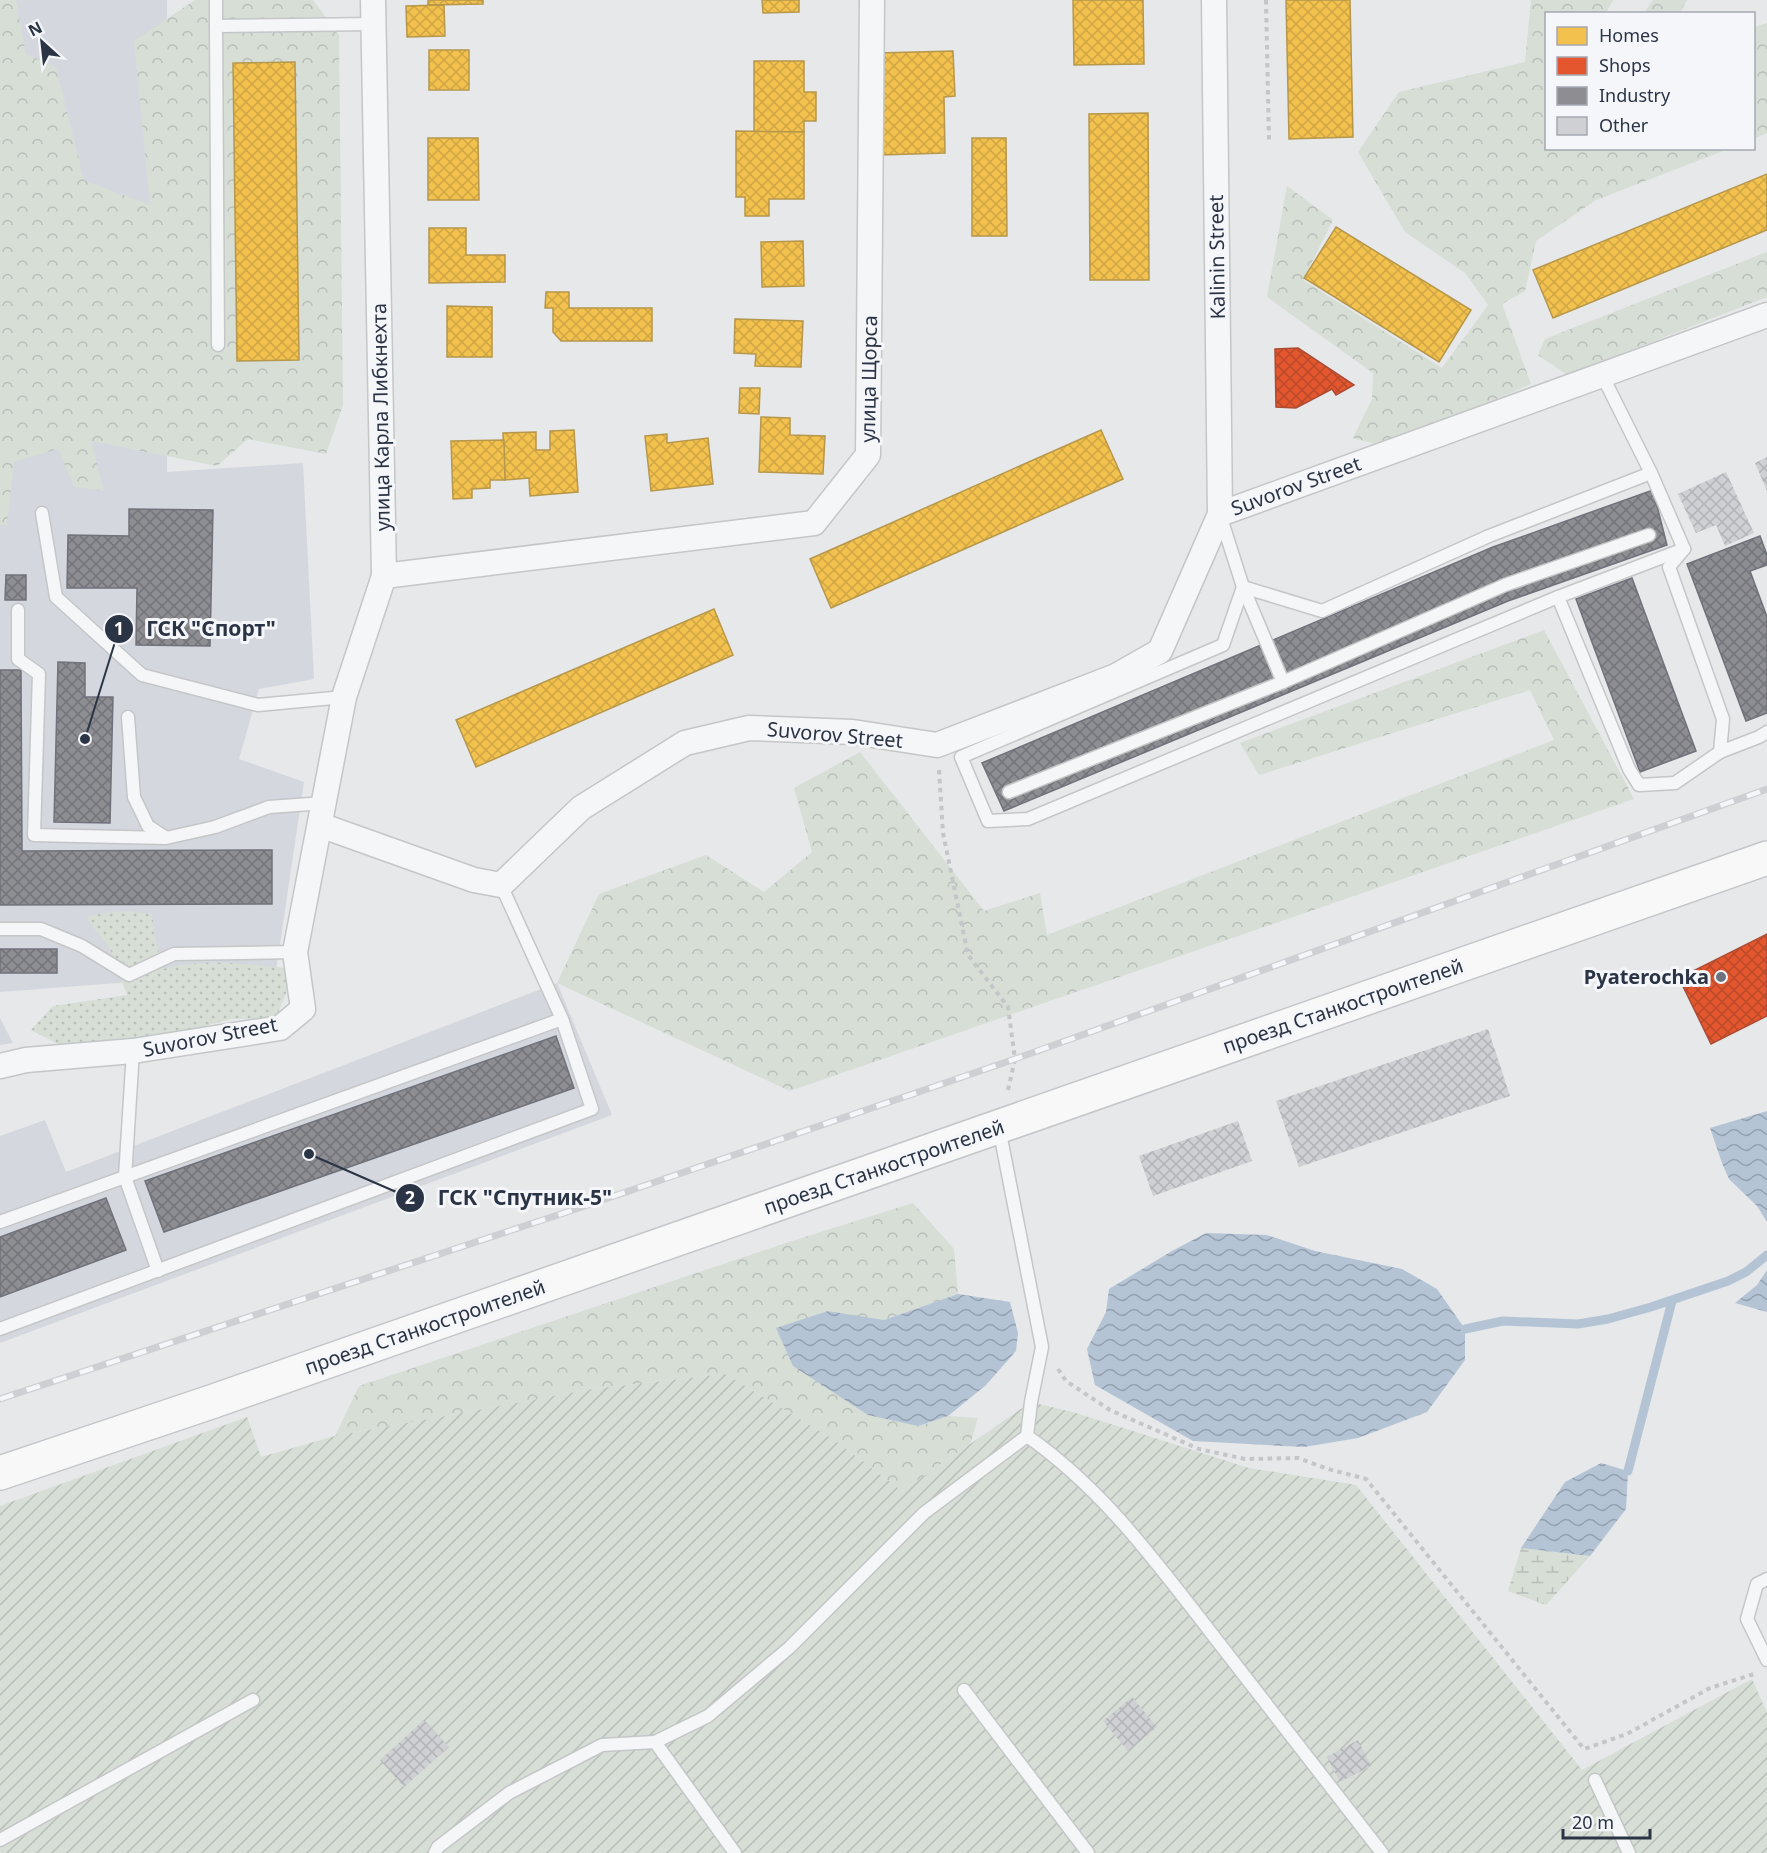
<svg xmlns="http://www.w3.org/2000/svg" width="1767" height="1853" font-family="'Noto Sans',sans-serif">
  <defs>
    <pattern id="grass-dots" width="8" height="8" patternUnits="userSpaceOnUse" patternTransform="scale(1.5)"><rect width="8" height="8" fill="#d6ded6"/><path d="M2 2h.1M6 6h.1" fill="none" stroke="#b8bfb9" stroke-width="1.8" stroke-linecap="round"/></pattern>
    <pattern id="forest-crowns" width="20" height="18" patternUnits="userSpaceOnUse" patternTransform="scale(1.5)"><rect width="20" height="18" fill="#d6ded6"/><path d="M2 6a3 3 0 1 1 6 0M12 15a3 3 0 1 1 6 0" fill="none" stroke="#b8bfb9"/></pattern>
    <pattern id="wetland-marsh" width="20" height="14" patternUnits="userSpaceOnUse" patternTransform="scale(1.5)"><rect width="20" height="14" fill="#d6ded6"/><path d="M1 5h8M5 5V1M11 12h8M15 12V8" fill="none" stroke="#b8bfb9"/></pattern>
    <pattern id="garden-furrows" width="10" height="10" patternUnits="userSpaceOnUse" patternTransform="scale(1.5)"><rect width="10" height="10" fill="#d6ded6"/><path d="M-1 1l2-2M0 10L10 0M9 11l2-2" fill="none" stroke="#b8bfb9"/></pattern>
    <pattern id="water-waves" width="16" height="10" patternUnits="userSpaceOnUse" patternTransform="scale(1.5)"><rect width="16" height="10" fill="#b4c4d5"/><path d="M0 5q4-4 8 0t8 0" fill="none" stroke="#93a0af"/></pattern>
    <pattern id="homes-cross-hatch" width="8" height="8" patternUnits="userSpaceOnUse" patternTransform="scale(1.5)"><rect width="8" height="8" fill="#f2c14e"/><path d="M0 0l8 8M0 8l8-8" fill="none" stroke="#d0a645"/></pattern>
    <pattern id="shops-cross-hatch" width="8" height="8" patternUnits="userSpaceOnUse" patternTransform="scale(1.5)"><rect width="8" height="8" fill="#e4572e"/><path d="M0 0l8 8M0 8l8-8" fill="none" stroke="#b94929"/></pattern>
    <pattern id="industry-cross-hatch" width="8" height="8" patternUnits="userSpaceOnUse" patternTransform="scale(1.5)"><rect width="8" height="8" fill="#8d8d92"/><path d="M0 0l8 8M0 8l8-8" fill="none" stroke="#737479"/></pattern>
    <pattern id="building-cross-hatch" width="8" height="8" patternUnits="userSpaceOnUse" patternTransform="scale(1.5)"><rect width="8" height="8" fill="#ced0d3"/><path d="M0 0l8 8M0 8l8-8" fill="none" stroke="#b1b3b6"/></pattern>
  </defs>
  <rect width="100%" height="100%" fill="#e6e8ea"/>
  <g fill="#d4d7dd">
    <path d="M0 0H167V472L303 463 314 679 259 689 239 759 304 782 276 971 0 992Z"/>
    <path d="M557 983 612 1115 0 1343V1136L45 1120 66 1172Z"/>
    <path d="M0 1018 13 1043 0 1045Z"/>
  </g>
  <path fill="url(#grass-dots)" d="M128 911 152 914 155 937 163 969C202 958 245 964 285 968L290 983 276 1018 232 1019 140 1043 66 1048 31 1030 53 1006 127 995 111 951 86 917 108 912Z"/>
  <g fill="url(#forest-crowns)">
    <path d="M0 0H16L26 54 56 67 84 180 150 205 134 41 195 0H313L339 35 343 405 326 454 248 439 217 466 91 441 104 491 74 487 58 449 14 462 7 525H0Z"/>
    <path d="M1531 0H1613L1606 13 1546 14V148L1728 149 1596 200 1536 241 1525 291 1502 304 1531 384 1387 447 1353 438 1372 399 1373 373 1267 297 1287 186 1333 220 1303 280 1442 368 1488 305 1465 273 1405 232 1358 152 1399 92 1525 62Z"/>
    <path d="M1653 0H1687L1680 13H1648L1645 11Z"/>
    <path d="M1767 23V133L1754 139V27Z"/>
    <path d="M1767 252V297L1567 375 1538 355 1545 339Z"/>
    <path d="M1544 630 1634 799 790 1091 557 983 599 894 706 855 764 892 812 852 794 788 860 752 984 911 1040 893 1047 935 1554 740 1530 690 1259 775 1240 743Z"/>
    <path d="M913 1203 954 1249 958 1294 884 1320 828 1311 918 1426 948 1416 978 1418 970 1444 902 1491 836 1441 725 1374 592 1389 335 1436 359 1386 789 1242Z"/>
  </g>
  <path fill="url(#wetland-marsh)" d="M1521 1548 1590 1556 1546 1605 1508 1591Z"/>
  <path fill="url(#garden-furrows)" d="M725 1374 836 1441 902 1491 1031 1402 1076 1413 1249 1468 1356 1485 1582 1770 1752 1679 1767 1713V1853H0V1506L247 1417 261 1457 335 1436 592 1389Z"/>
  <g fill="url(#water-waves)">
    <path d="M1767 1111V1222L1757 1206 1729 1179 1722 1163 1710 1128Z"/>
    <path d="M1206 1233 1267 1235 1315 1251 1402 1269 1437 1289 1465 1329V1360L1427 1412 1358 1438 1304 1447 1193 1441 1095 1385 1087 1349 1106 1312 1109 1289 1172 1251Z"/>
    <path d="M1767 1270V1312L1735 1303 1757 1285Z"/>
    <path d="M958 1294 1010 1302 1018 1333 1016 1351 986 1385 948 1416 918 1426 868 1415 793 1366 776 1328 828 1311 884 1320Z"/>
    <path d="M1601 1463 1628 1471 1626 1509 1590 1556 1521 1548 1565 1482Z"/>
  </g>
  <g fill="url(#homes-cross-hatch)" stroke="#b6974b" stroke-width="1.5">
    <path d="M428 0H483V4L428 5Z"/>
    <path d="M762 0H799V12L763 13Z"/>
    <path d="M1073 0H1143L1144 64 1074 65Z"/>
    <path d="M1286 0H1350L1353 137 1289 139Z"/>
    <path d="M444 5 445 36 407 37 406 6Z"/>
    <rect x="429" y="50" width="40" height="40"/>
    <path d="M953 51 955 96 944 97 945 153 881 155 878 53Z"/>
    <path d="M754 61H804V92H816V121H804V132H754Z"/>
    <path d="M295 62 299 360 237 361 233 63Z"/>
    <path d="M1148 113 1149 280H1090L1089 114Z"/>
    <path d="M736 131 804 132V199H769V216H745V197H736Z"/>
    <path d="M428 138H478L479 200H428Z"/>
    <path d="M972 138H1006L1007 236H972Z"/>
    <path d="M1767 174V230L1553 318 1533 270Z"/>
    <path d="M1336 227 1471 310 1439 362 1304 278Z"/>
    <path d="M429 228H466V255H505V282L429 283Z"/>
    <path d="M803 241 804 286 762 287 761 242Z"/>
    <path d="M546 292H569V308H652V341H561L553 332V308H545Z"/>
    <path d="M447 306 492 307V357H447Z"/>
    <path d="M735 319 803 321 801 367 755 366 756 354 734 353Z"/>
    <path d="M740 388H760L759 414 739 413Z"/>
    <path d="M761 417 790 418V435L825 436 823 474 759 472Z"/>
    <path d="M574 430 578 492 530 496 529 478 505 480 503 433 536 432V450H550V431Z"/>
    <path d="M1101 430 1123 479 831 608 810 559Z"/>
    <path d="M667 434V443L708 438 713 484 651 491 645 436Z"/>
    <path d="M504 440 505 480H490V488L472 489V498L453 499 451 441Z"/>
    <path d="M714 609 733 655 476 767 456 720Z"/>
  </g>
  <g fill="url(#shops-cross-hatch)" stroke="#ac4c35" stroke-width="1.5">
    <path d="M1298 348 1354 385 1336 395 1332 389 1296 408 1276 407 1275 349Z"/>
    <path d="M1767 934V1016L1711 1044 1679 978Z"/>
  </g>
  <g fill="url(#industry-cross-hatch)" stroke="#70727b" stroke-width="1.5">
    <path d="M1653 490 1667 545 1508 601 1004 811 982 763 1493 547Z"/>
    <path d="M129 509 213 510 210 646 136 645 137 588H67L68 535 129 536Z"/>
    <path d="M1760 536 1767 555V565L1750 571 1767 617V713L1746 721 1687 564Z"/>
    <path d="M6 575H26V600H5Z"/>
    <path d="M1632 578 1696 751 1640 772 1576 599Z"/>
    <path d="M58 662 85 663V697H113L110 823 54 822Z"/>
    <path d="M0 670H21L22 851 272 850V904L0 905Z"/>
    <rect x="0" y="949" width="57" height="24"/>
    <path d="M556 1036 574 1088 164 1232 145 1181Z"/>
    <path d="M106 1198 126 1250 0 1297V1237Z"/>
  </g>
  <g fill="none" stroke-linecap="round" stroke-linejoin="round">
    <g stroke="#b4c4d5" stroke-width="9">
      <path d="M1465 1329 1503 1321 1578 1324 1608 1319 1651 1307 1728 1281 1746 1272 1767 1255"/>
      <path d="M1628 1471 1672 1301"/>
    </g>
  </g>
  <g fill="url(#building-cross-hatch)">
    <path d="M1767 457V491L1755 463Z"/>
    <path d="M1726 472 1754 533 1725 546 1716 525 1696 533 1678 494Z"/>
    <path d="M1488 1029 1510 1096 1299 1167 1276 1101Z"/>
    <path d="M1238 1121 1252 1161 1153 1196 1139 1156Z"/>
    <path d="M1132 1697 1157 1727 1128 1751 1103 1721Z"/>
    <path d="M424 1720 449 1747 404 1787 380 1760Z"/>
    <path d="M1358 1740 1371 1766 1340 1782 1327 1757Z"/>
  </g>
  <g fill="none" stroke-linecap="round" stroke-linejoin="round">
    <defs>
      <g id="lane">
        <path d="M216 0V26"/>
        <path d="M218 345 216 26 373 24"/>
        <path d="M1602 375 1651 473 1489 536 1322 611 1243 587 1223 645 961 757 988 821 1028 819 1558 597 1684 549"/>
        <path d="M1651 473 1684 549 1669 567 1723 719 1720 752 1759 737 1767 732"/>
        <path d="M42 513 56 597 142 675 258 705 344 697"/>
        <path d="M1221 518 1243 587 1283 682"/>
        <path d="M1558 597 1629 769 1639 785 1675 783 1720 752"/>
        <path d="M18 610V659L39 674 34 835 166 838 215 827 269 807 324 803"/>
        <path d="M128 717 134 797 148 826 165 837"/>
        <path d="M1009 792 1283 682 1505 585 1649 535"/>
        <path d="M0 929H41L82 946 129 975 174 954 295 952"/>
        <path d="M133 1051 125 1177 158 1271"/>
        <path d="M0 1222 562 1019 501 885"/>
        <path d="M0 1329 592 1109 562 1019"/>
        <path d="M1027 1436C1103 1489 1156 1562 1212 1634 1269 1707 1326 1780 1382 1853"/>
        <path d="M1767 1579 1757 1584 1747 1619 1767 1660"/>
        <path d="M964 1690 1088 1853"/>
        <path d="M655 1742 708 1716 789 1648 924 1513 1027 1436 1031 1402 1042 1347 999 1128"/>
        <path d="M1595 1780 1629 1853"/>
        <path d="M0 1840 253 1700"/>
        <path d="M435 1853 438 1847 509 1793 602 1745 655 1742 735 1853"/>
      </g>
      <g id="street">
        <path d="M1220 514 1767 315"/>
        <path d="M384 576 814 523 868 455 872 0"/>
        <path d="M320 825 474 880 501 885 581 808 685 743 749 728 853 732 937 745 1116 676 1160 651 1220 514 1214 0"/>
        <path d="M0 1066 26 1060 133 1051 280 1028 303 1009 295 952 344 697 384 576 373 0"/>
      </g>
      <path id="secondary" d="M0 1473 211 1402 1767 858"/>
    </defs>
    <use href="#lane" stroke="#c4c6c8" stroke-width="15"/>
    <use href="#street" stroke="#c4c6c8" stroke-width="27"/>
    <use href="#secondary" stroke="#c4c6c8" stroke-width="36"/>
    <g stroke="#c5c6ca" stroke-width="4" stroke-dasharray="4.5 4.5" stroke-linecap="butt">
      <path d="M1266 0 1269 141"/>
      <path d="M939 770 943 833 968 955 1008 1007 1015 1059 1008 1090"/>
      <path d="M1058 1369 1066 1381 1110 1410 1199 1449 1245 1459 1298 1458 1328 1469 1366 1479 1584 1749 1627 1734 1710 1688 1754 1674"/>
    </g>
    <use href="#lane" stroke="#f5f6f7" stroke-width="12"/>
    <use href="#street" stroke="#f5f6f7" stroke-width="24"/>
    <use href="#secondary" stroke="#f8f8f8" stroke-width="33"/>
    <defs>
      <path id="rail" d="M0 1399 585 1206 1015 1059 1767 789"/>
    </defs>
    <use href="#rail" stroke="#cecfd2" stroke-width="7"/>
    <use href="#rail" stroke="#f4f6f9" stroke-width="4.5" stroke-dasharray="14" stroke-linecap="butt"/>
  </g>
  <circle fill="#6c737f" stroke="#f4f6f9" stroke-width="2" cx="1721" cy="977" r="6"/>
  <g text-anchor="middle" stroke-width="6" stroke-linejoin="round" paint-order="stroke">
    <g font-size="20" fill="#2b3445" stroke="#f4f6f9">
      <text transform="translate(1217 257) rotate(-91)" y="7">Kalinin Street</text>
      <text transform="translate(869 379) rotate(-89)" y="7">улица Щорса</text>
      <text transform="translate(381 417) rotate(-91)" y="7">улица Карла Либкнехта</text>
      <text transform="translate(1296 486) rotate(-20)" y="7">Suvorov Street</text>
      <text transform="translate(835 735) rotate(5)" y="7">Suvorov Street</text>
      <text transform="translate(1343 1006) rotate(-19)" y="7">проезд Станкостроителей</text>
      <text transform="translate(210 1037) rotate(-11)" y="7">Suvorov Street</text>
      <text transform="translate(884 1167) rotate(-19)" y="7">проезд Станкостроителей</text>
      <text transform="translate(425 1327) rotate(-19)" y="7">проезд Станкостроителей</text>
    </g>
    <g font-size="20" font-weight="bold" fill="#2b3445" stroke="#f4f6f9" text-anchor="end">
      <text x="1709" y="984">Pyaterochka</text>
    </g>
  </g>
  <path fill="none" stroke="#2b3445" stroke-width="2" d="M85 739L119 629M309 1154L410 1198"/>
  <g fill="#2b3445" stroke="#f4f6f9" stroke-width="2">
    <circle cx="85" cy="739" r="6"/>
    <circle cx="309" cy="1154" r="6"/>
    <circle cx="119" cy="629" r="15"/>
    <circle cx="410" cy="1198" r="15"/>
  </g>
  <g font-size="18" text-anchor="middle" font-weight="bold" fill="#fff">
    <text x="119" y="635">1</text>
    <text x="410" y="1204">2</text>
  </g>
  <g font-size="21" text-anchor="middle" font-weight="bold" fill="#2b3445" stroke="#f4f6f9" stroke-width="6" stroke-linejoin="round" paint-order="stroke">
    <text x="211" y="636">ГСК "Спорт"</text>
    <text x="525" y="1205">ГСК "Спутник-5"</text>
  </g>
  <rect x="1545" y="12" width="210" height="138" fill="#f4f6f9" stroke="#a4a8b1" stroke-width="1.5"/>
  <rect x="1557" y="27" width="30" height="18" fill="#f2c14e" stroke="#a4a8b1" stroke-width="1.5"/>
  <text x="1599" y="42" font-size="18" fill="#2b3445">Homes</text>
  <rect x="1557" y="57" width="30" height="18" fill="#e4572e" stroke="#a4a8b1" stroke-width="1.5"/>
  <text x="1599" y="72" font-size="18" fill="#2b3445">Shops</text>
  <rect x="1557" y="87" width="30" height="18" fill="#8d8d92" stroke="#a4a8b1" stroke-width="1.5"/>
  <text x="1599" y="102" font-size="18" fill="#2b3445">Industry</text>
  <rect x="1557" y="117" width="30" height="18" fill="#ced0d3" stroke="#a4a8b1" stroke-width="1.5"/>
  <text x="1599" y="132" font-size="18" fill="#2b3445">Other</text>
  <g transform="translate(42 42) rotate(333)" stroke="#f4f6f9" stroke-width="4.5" paint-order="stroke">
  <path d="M0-4.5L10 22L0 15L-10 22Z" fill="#2b3445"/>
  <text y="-9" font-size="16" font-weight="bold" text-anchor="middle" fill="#2b3445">N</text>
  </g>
  <path d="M1563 1829v9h87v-9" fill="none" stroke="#2b3445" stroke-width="3"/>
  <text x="1572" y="1829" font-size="18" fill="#2b3445" stroke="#f4f6f9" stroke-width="4.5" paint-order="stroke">20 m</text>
</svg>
